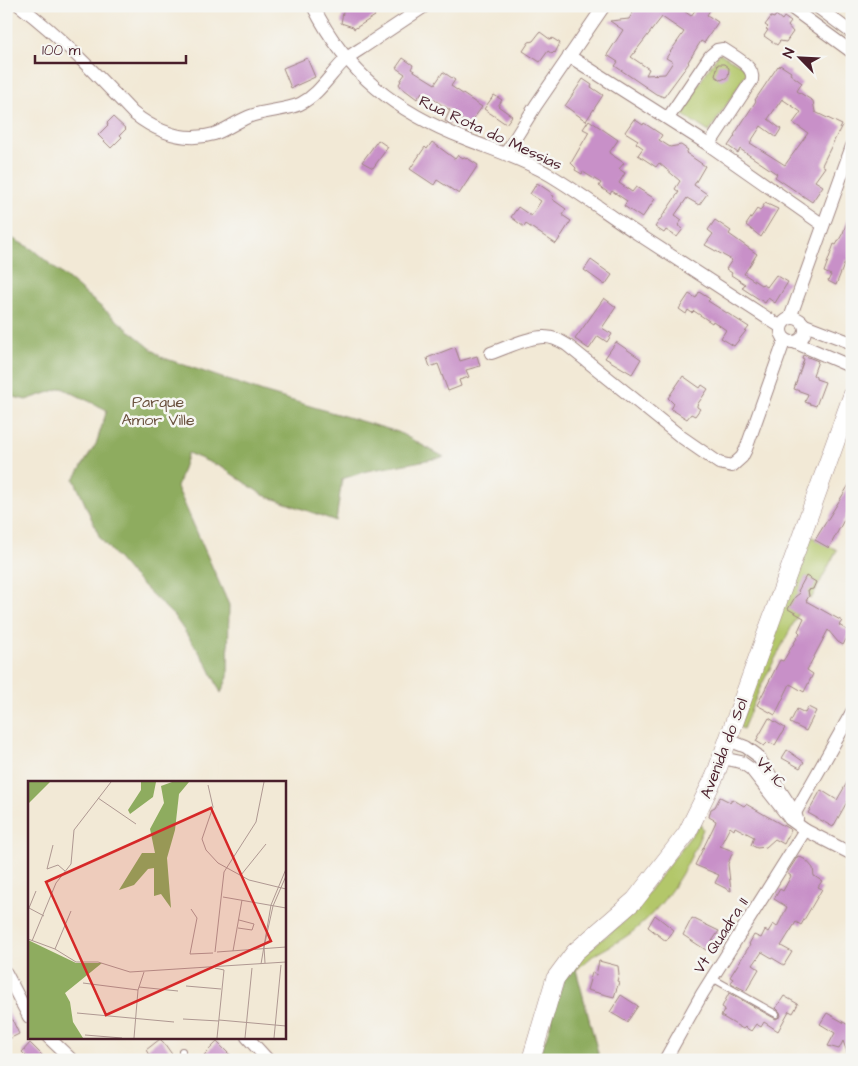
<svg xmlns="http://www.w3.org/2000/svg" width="858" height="1066" font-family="'Architects Daughter',sans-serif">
  <rect width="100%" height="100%" fill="#f6f6f2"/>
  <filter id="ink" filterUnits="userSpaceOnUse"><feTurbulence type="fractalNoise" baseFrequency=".02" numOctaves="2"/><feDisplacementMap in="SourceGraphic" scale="10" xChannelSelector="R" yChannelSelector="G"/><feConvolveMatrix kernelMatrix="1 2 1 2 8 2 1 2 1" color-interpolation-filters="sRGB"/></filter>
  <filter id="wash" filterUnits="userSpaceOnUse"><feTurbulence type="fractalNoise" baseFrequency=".0096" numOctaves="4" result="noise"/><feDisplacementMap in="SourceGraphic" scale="20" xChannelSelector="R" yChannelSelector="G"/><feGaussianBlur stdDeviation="1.12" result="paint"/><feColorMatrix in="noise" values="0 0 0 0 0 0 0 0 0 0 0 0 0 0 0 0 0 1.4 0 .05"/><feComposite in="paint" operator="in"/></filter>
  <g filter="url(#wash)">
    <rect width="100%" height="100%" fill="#f2e9d6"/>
    <g fill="#b3c76b" stroke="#7e734b">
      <path d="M719 53 749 70 709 132 680 113Z"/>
      <path d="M807 534 837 550 811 599 807 597 760 688 743 729 739 727Z"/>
      <path d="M700 824 703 829C688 869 665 906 631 933 619 942 606 948 594 955 588 960 582 965 576 970L574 962 621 924 636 908Z"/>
    </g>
    <g fill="#8eac5f" stroke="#6c6645">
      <path d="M6 235 32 249 161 357 263 392 398 432 444 457 367 471 342 479 336 521 263 495 223 468 188 453 177 487 229 605 228 677 221 693 206 662 174 616 132 575 100 538 74 479 96 444 107 410 62 388 26 400 6 395Z"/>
      <path d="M574 962 600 1060H536C554 1030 554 991 574 962Z"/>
    </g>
    <g id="blocks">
      <g fill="#c890c8" fill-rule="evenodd">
        <path d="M356 6H369L375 16 354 29 353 27 341 23 344 7 351 9Z"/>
        <path d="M637 6H677L691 16 698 6H704L710 10 707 15 718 22 704 43 701 41 688 62 689 63 664 97 656 94 615 66 618 62 607 55 623 30 610 21 629 19ZM662 17 684 32 666 58 673 62 665 74 646 75 649 69 631 57Z"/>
        <path d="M776 15 782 20 784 17 791 22 788 26 793 32 786 42 780 41 777 45 764 36 768 30 766 29 768 27 765 25 771 17 774 18Z"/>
        <path d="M540 32 551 40 552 38 560 43 555 53 554 52 552 54 548 51 540 62 523 51 529 42 533 41Z"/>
        <path d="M307 58 315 77 291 88 283 68Z"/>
        <path d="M403 58 413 65 411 69 435 84 443 72 455 80 451 86 482 107 469 125 456 116 451 124 445 121 450 110 422 92 417 99 401 87 399 84 401 81H400L405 74 396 68Z"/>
        <path d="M718 64H724L729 68 728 77 721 80 715 76Z"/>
        <path d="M780 65 791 72 790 74 802 83 797 91 813 101 815 112 842 125 822 165 825 167 815 181 823 186 812 202 775 177 777 174 740 149 738 153 728 146 735 136 734 135 756 101 755 100 778 66 779 67ZM782 99 801 112 793 123 808 133 785 165 750 143 761 126 776 137 781 129 768 119Z"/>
        <path d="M583 79 592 85 591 87 603 95 586 121 565 106Z"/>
        <path d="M494 95 502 100 498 106 512 116 506 124 484 109Z"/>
        <path d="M113 117 126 129 120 135 122 137 111 148 98 135 108 125 107 123Z"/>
        <path d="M634 119 643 125 644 123 662 135 659 140 670 147 681 145 688 150 686 153 705 166 694 185 707 194 699 205 687 198 675 215 682 220 678 225 683 229 677 237 666 230 664 233 655 227 679 192 675 189 680 181 659 163 656 167 638 155 643 148 636 143 638 140 625 132Z"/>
        <path d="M589 120 618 140 609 153 624 163 619 169 625 173 619 183 632 192 636 187 655 199 642 218 624 206 627 201 612 191 610 194 599 186 601 183 583 172 582 174 575 170 576 168 571 163 589 132 583 129Z"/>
        <path d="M378 140 388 147 373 168 362 162Z"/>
        <path d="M432 142 455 159 458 155 463 158V157L466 159 467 158 478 165 459 194 437 180 434 185 410 169 425 147 427 149Z"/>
        <path d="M537 183 552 193 551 195 554 196 552 199 566 209 562 215 571 221 556 244 526 224 524 227 511 217 518 207 531 216 541 201 530 194Z"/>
        <path d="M765 203 778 209 761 237 746 225 757 209 760 211Z"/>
        <path d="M851 211 852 262 846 260 836 285 828 281 831 275 824 272 834 244 836 245 843 233Z"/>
        <path d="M715 220 731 231 729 234 757 254 744 274 761 285 762 284 767 287 776 275 788 282 775 303 768 298 765 303 742 288 745 284 731 275 732 273 726 269 732 260 705 245 713 234 708 230Z"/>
        <path d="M591 260 612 275 605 285 584 270Z"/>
        <path d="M699 292 710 299 708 301 749 327 734 346 721 338 726 330 713 321 712 323 694 311 692 313 688 310 686 314 679 309 689 294 696 298Z"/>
        <path d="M604 298 616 307 602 328 612 334 607 342 598 336 589 349 575 339Z"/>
        <path d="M616 342 641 359 632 374 605 358Z"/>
        <path d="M455 347 460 361 477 356 480 366 466 370 469 377 459 380 461 386 448 391 438 364 430 367 427 358Z"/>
        <path d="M803 355 818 361 813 375 816 377V379L825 382 816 406 805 402 808 394 794 389 804 359 802 358Z"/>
        <path d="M683 376 700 388 702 385 708 389 697 405V407L700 409 695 416 691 414 687 419 671 409 674 404 668 398Z"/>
        <path d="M852 480V505L829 548 815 540Z"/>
        <path d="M806 576 816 582 813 589 808 590 809 596 806 601 842 621 839 625 850 632 843 645 838 642 828 630 807 670 813 674 804 692 790 684 775 715 757 705 780 660 783 661 785 658 800 633 798 631 804 618 788 609 795 597 800 593 798 591Z"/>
        <path d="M808 707 816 711 806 731 790 723 797 709 805 713Z"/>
        <path d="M769 718 785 728 775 745 768 742 764 746 756 741Z"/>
        <path d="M787 750 804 762 800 768 782 758Z"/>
        <path d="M852 774V793L833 827 808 813 821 790 837 800Z"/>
        <path d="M720 797 730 802 732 799 744 806 746 804 791 830 784 844 775 839 766 847 757 848 751 845 754 837 735 827 734 830 730 827 720 846 733 851 728 864 731 891 715 883 719 875 695 865 715 824 716 821 709 817 711 809 715 807Z"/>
        <path d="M798 856 806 860 813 868 814 876 822 881 818 887 822 889 801 925 796 922 781 946 792 952 784 965 762 952 753 965 759 969 746 991 731 983 733 979 730 977 750 945 749 944 754 935 761 938 765 930 768 932 773 924 777 927 787 907 774 899 780 889 783 891 791 876 787 873Z"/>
        <path d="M655 915 674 930 666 941 648 927Z"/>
        <path d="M692 918 719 931 706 950 683 935Z"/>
        <path d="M599 961 618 966 619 974 617 981 619 982 614 997 587 990 592 973 596 975Z"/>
        <path d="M729 993 776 1019 781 1016 780 1012 776 1008 784 996 798 1004 793 1013 789 1011 778 1031 764 1022 761 1027 756 1024 751 1031 745 1027 743 1029 721 1016 725 1009 722 1007Z"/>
        <path d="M621 995 638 1006 627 1022 610 1012Z"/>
        <path d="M6 1006 19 1034 9 1039 6 1033Z"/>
        <path d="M827 1013 852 1027V1060H850L843 1041 839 1049 828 1046 835 1033 820 1024Z"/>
        <path d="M160 1039 164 1043 176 1060H152L146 1050Z"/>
        <path d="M217 1042 228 1053 236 1060H210L204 1055Z"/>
        <path d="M30 1043 47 1060H30L22 1052Z"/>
      </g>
    </g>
  </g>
  <g filter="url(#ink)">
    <use href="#blocks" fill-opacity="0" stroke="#9e8480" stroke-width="1"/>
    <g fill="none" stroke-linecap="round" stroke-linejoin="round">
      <defs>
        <g id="lane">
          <path d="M712 978 776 1014"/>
          <path d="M182 1051V1060"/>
        </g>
        <g id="street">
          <path d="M20 6C61 37 98 76 133 113 157 132 184 143 214 134 226 130 236 122 248 117 264 110 284 111 300 104 320 94 330 74 346 59 353 53 363 48 371 42 389 30 407 18 425 6"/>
          <path d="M313 6C347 74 396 112 466 139 494 150 523 159 550 175 580 193 608 214 638 234 685 265 733 296 781 327"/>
          <path d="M789 6 852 52"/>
          <path d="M816 6 852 33"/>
          <path d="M569 56 709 145 823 225"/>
          <path d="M668 118 710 56 717 50 723 49C733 56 755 66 752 80L709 145"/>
          <path d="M506 153 536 105 604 6"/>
          <circle cx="793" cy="330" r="12"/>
          <path d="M790 318 852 146"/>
          <path d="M805 325 852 343"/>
          <path d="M794 342 852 367"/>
          <path d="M491 353C506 348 530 336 545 337 554 337 560 341 567 345L680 436 719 463 732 466 742 457 746 449 785 339"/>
          <path d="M728 740 746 747 757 755 795 813 797 819"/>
          <path d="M722 758 741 762 751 769 790 819 805 830 852 854"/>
          <path d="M790 819 795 813 852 712"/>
          <path d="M6 973 29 1017"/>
          <path d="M48 1037 72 1060"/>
          <path d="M247 1037 268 1060"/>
          <path d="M665 1060 702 994 805 830"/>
        </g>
        <path id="secondary" d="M531 1060 555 979 575 952 635 900 687 833 715 776 852 396"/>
      </defs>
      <use href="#lane" stroke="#9e8480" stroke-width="8"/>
      <use href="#street" stroke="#9e8480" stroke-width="14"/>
      <use href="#secondary" stroke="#9e8480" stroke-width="19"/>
      <use href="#lane" stroke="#fff" stroke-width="6"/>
      <use href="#street" stroke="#fff" stroke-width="12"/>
      <use href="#secondary" stroke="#fff" stroke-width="18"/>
    </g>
  </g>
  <g text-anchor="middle" stroke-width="5" stroke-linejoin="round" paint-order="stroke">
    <g font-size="16" fill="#4a1f2b" stroke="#f6f6f2">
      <text transform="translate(491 132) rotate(25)" y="6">Rua Rota do Messias</text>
      <text transform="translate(723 748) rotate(-69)" y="6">Avenida do Sol</text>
      <text transform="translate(772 772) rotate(48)" y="6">Vt 1C</text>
      <text transform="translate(720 935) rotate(-57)" y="6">Vt Quadra 11</text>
    </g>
    <g font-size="16" fill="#6a513e" stroke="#f6f6f2">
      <text x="158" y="407">Parque<tspan x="158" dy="18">Amor Ville</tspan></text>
    </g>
  </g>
  <g transform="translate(28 781)">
    <rect width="258" height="258" fill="#f2e9d6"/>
    <path d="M0 1H22L0 23ZM113 1H128L125 16 102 33 100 29 113 9ZM144 1H161L151 13 147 49 139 77 143 127 133 113 126 115V87L120 88 106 104 91 109 114 72H127L122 48 136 22 133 5ZM0 159 48 182H74L37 212 42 221 45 241 55 257H0Z" fill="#8eac5f"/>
    <path fill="none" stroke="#af9892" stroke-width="1" d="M180 4 185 26 174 58 178 69 190 82 221 99 258 108M70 17 108 43M25 64 19 88 30 84 37 90M213 94 238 63M8 110 1 127 16 135M195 116 258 127M163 128 169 137 162 173 185 172M210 147 224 149 226 143 211 139M0 158 27 168 48 181H70L102 191 258 181M4 160 28 102 43 83 46 49 83 1M27 168 43 130M205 170 214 119M187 171 196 91 228 41 236 1M189 171 258 166M237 182 236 166 245 125 258 95M233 183 243 124 258 88M187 187 196 189 189 257M55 202 110 209M158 205 193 208M111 206 150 210M49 232 146 241M155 238 191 240M191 239 258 245M57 254 94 257M106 257 110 209 116 191M217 257 224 187M246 257 253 184"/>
    <path fill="#d62828" fill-opacity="0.15" stroke="#d62828" stroke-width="2.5" d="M183 27 243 160 78 234 18 101Z"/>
    <rect width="258" height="258" fill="none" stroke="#4a1f2b" stroke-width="2.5"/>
  </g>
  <rect width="858" height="1066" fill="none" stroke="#f6f6f2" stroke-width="25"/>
  <g transform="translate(800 58) rotate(294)" stroke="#f6f6f2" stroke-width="4" paint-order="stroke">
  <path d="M0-4L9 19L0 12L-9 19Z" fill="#4a1f2b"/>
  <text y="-8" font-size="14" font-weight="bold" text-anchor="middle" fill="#4a1f2b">N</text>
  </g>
  <path d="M35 55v8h151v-8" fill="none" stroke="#4a1f2b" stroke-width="2.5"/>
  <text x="42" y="55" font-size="15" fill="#4a1f2b" stroke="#f6f6f2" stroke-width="4" paint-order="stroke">100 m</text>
</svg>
